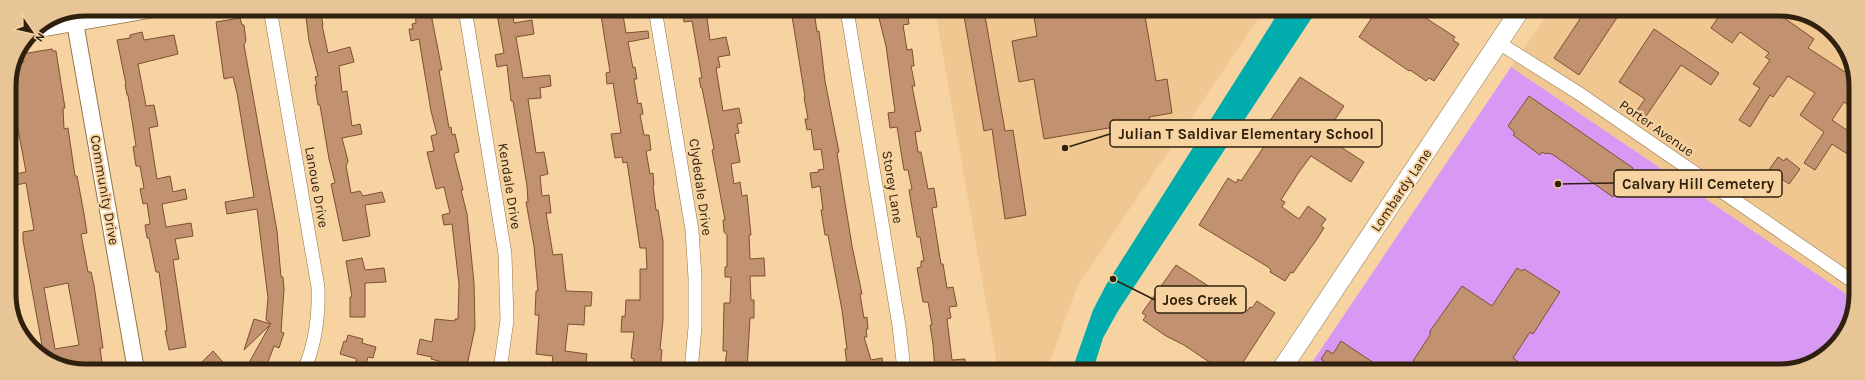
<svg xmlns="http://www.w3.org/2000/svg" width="1865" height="380" font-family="Karla,sans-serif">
  <rect width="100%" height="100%" fill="#f7d3a2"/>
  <g fill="#f0c790">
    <path d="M935 10H1264L1077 287 1047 370H998Z"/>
    <path d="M1550 10H1794L1838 40 1854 70 1855 300 1511 67Z"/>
  </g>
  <path fill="#d899f4" d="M1511 67 1855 300V309L1830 352 1784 371 1307 370Z"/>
  <path fill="#00acac" d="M1280 10H1317L1118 311 1103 338 1093 370H1072L1093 310 1106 285Z"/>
  <g fill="#c29170" stroke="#7c5030" fill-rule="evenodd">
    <path d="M305 9H320L323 25H322L328 53 350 47 354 62 339 66 342 92 347 91 352 126 360 124 362 134 342 138 348 161 346 166 351 193 360 191 363 196 382 192 385 202 365 205 370 236 343 241 331 184 335 183 329 159 320 105H318L315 85H317L315 77 318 76 309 41Z"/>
    <path d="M415 9H430L442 70H439L449 128 451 127 452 135 455 134 459 152 455 153 454 155 463 190H461L467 214 474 283 475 328 466 370H436L439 361 431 359 432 357 417 354 420 339 432 342 435 319 455 321V319H458L459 284 452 224 444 225 442 215 450 213 444 187 436 189 427 152 434 151 431 136 437 134 431 111 419 39 411 41 409 29H413L412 24 416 23Z"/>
    <path d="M496 9H512L514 23 532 20 534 34 516 37 523 78 550 75 551 86 540 88 541 98 528 99 536 153 544 152 548 174 540 176 542 196 549 195 551 213H546L553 255 562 254 566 291 592 292 591 306H585L584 325 568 324 565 351 587 354 585 370H551L553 356 536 354 539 315H535L536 291H538L534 246 526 202H528L527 186 513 101H511L507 65 497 67 495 55 504 53Z"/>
    <path d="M600 9H622L626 33 648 31 649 38 628 42 633 68 635 67 637 79H634L638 104 641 103 643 114 640 115 644 135H649L651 150 646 151 650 174 653 173 654 185 653 186 656 210H658L663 241V320L660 349 662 350 660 370H632L634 359 631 358 634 332H621L622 316 625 317 626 300H640V269H647L646 248H640L627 162 623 163 622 157 615 158 611 134 621 133 613 83 607 84 606 73 610 72Z"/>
    <path d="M691 10H706L710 40 726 37 730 55 718 57 720 67 716 68 723 111 739 108 742 123 737 124 739 133 735 134 740 162 731 164 734 184 740 182 742 196 747 195 751 235H749L750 259 764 258 765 276H750L751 300H754V318H750L747 370H724L727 351H723L724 303H730L731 277H725V267H727V235L724 232 723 220H725L712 150 714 149 702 88H701L699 78H702L692 21 684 22 683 12 691 11Z"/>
    <path d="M791 10H822V16L815 17 816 25 817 32 819 31 825 81 839 152 837 153 852 246 862 294H860L864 318 867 317 868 329H866L867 337H864L871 360 882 358 884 370H870V367L854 369 853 364 847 365 845 349H847L842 310 828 235H825L821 210H823L820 186 812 188 810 173 819 172 818 170 824 169 821 149 814 150 811 129 807 130 805 119H808L804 97H805Z"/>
    <path d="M877 10H907L909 24 903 25 907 50 912 49 914 66H911L915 86H912L921 131 915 132 918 152H921L928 189 934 188 937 207 932 208 941 264H943L947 288 953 287 957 306 949 307 951 318 947 319 952 360 965 359 966 370H935L933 344 930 325H932L928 302H923L917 268 921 267V261H924L920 237H917L909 190 912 189 908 170H904L897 127 890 128 888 113 895 112 886 46Z"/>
    <path d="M963 10H984L1005 131 1013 130 1026 215 1005 219 992 129 984 131Z"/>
    <path d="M1033 10H1144L1156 81 1167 79 1172 113 1149 117 1150 121 1044 139 1034 79 1019 82 1012 41 1037 36Z"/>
    <path d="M1377 10H1408L1416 16 1418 13 1455 37 1453 40 1459 44 1434 81 1429 78 1426 81 1410 70 1409 71 1359 37Z"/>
    <path d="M1586 10H1622L1579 75 1554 58Z"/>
    <path d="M1723 10H1783L1780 15 1814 39 1808 48 1845 72 1846 70 1854 76V109L1844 102 1832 120 1854 135 1855 159 1832 144 1815 170 1804 163 1824 132 1800 115 1815 93 1788 76 1773 97 1770 95 1750 127 1739 120 1760 88 1753 84 1770 60 1765 57 1769 53 1740 32 1732 43 1711 28Z"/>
    <path d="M240 18 242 25H244L246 41 244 45 277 231 281 277H283L284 289 281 332 284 333 279 348 274 346 265 370H245L270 325 244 350 254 319 271 324 266 320 268 298 257 209 227 214 225 202 254 197 237 93 233 77 224 79 216 22Z"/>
    <path d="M1654 29 1719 73 1711 85 1681 65 1642 122 1633 116 1645 99 1619 82Z"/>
    <path d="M142 32 144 40 174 35 178 54 138 64 146 106 154 105 158 126 149 128 157 179 170 176 173 192 185 189 187 199 162 204 166 227 191 223 193 236 175 239 179 259 173 260 186 347 169 350 165 331H167L166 322 159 272H156L149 238H147L145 225 150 224 147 203 143 204 140 189 144 188 140 166H136L133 147 136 146 128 95H127L125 84H126L117 40 130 38V35Z"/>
    <path d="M52 49 53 51H56L65 108H63L64 129 68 128 75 176H77L84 214 87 233 81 234 88 272H91L94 285 103 348H100L103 370H71L38 352 43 351 23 240V232L34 230 26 183 16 185 15 174 26 172 9 81 17 62H24L22 54ZM68 283 79 345 55 349 44 288Z"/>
    <path d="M1300 77 1344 106 1324 136 1364 162 1351 182 1311 156 1299 172 1281 200 1285 202 1282 207 1299 219 1308 206 1326 219 1321 226 1324 228 1317 239 1293 273 1291 272 1285 281 1270 272 1271 270 1268 267 1199 225 1228 178 1236 183 1238 179 1241 181 1273 133 1265 128Z"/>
    <path d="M1529 96 1633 168 1613 197 1552 154 1547 153 1546 154 1542 152 1540 155 1513 135 1515 133 1508 126Z"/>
    <path d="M1778 157 1784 161 1786 158 1800 169 1789 184 1769 170Z"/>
    <path d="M362 258 365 270 384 268 386 282 365 283V317H350V297H352L346 261Z"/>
    <path d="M1176 265 1247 311 1250 307 1252 308 1257 301 1275 313 1238 370H1221L1184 345 1166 336 1143 320 1146 316 1142 313Z"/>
    <path d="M1517 268 1522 271 1524 269 1560 292 1533 334 1530 332 1513 358 1521 364 1517 371H1428L1413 361 1430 335V331L1462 286 1492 306Z"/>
    <path d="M348 335 363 339 362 343 376 347 373 358 368 357 365 367 355 364 357 359 340 354 344 341 346 342Z"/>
    <path d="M1341 341 1386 371 1322 370 1327 364 1321 359 1327 350 1333 354Z"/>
    <path d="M213 351 230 370H194Z"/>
  </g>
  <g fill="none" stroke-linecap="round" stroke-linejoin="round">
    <defs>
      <g id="minor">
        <path d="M270 9 318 287C319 316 316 343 304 370"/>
        <path d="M465 9 505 254 507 320 500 370"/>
        <path d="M655 9 692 230 695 278V327L691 370"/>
        <path d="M847 10 899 326 904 370"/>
        <path d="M1499 43 1580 94 1855 283"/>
      </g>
      <g id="tertiary">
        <path d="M73 11 136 370"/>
        <path d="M33 30 154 9"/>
      </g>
      <path id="secondary" d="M1281 370 1520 10"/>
    </defs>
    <use href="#minor" stroke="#937345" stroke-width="14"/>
    <use href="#tertiary" stroke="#937345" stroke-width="18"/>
    <use href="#secondary" stroke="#937345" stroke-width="20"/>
    <use href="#minor" stroke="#fff" stroke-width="13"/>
    <use href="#tertiary" stroke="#fff" stroke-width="16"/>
    <use href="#secondary" stroke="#fff" stroke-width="19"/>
  </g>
  <g text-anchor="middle" stroke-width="4" stroke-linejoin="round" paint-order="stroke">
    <g font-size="14" fill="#2f210e" stroke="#f7d3a2">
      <text transform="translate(1657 128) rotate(35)" y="5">Porter Avenue</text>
      <text transform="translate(510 186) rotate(81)" y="5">Kendale Drive</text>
      <text transform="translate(317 187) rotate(80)" y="5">Lanoue Drive</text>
      <text transform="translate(701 187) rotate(82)" y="5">Clydedale Drive</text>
      <text transform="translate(893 187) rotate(81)" y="5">Storey Lane</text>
      <text transform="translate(105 190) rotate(80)" y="5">Community Drive</text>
      <text transform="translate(1401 190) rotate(-56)" y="5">Lombardy Lane</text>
    </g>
  </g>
  <path d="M0 0H1865V380H0ZM86 16H1779A70 70 0 0 1 1849 86V294A70 70 0 0 1 1779 364H86A70 70 0 0 1 16 294V86A70 70 0 0 1 86 16Z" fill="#e7c596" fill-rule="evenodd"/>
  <path fill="none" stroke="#2f210e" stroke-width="5" d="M86 16H1779A70 70 0 0 1 1849 86V294A70 70 0 0 1 1779 364H86A70 70 0 0 1 16 294V86A70 70 0 0 1 86 16Z"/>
  <path fill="none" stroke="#2f210e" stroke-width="1.5" d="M1065 148L1110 134M1558 184L1614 183M1113 279L1155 300"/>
  <g fill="#2f210e" stroke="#f7d3a2" stroke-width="1.5">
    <circle cx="1065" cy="148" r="4"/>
    <circle cx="1558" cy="184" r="4"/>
    <circle cx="1113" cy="279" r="4"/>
  </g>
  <g fill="#f7d3a2" stroke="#2f210e" stroke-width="1.5">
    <rect x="1110" y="120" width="272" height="27" rx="4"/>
    <rect x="1614" y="170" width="168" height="27" rx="4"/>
    <rect x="1155" y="286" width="91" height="27" rx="4"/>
  </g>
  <g font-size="15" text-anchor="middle" font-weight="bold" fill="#2f210e">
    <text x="1246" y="139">Julian T Saldivar Elementary School</text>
    <text x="1698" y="189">Calvary Hill Cemetery</text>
    <text x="1200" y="305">Joes Creek</text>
  </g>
  <g transform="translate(32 32) rotate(124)" stroke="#f7d3a2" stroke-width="3" paint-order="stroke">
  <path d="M0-3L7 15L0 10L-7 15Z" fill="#2f210e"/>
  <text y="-6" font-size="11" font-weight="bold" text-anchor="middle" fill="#2f210e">N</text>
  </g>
</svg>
